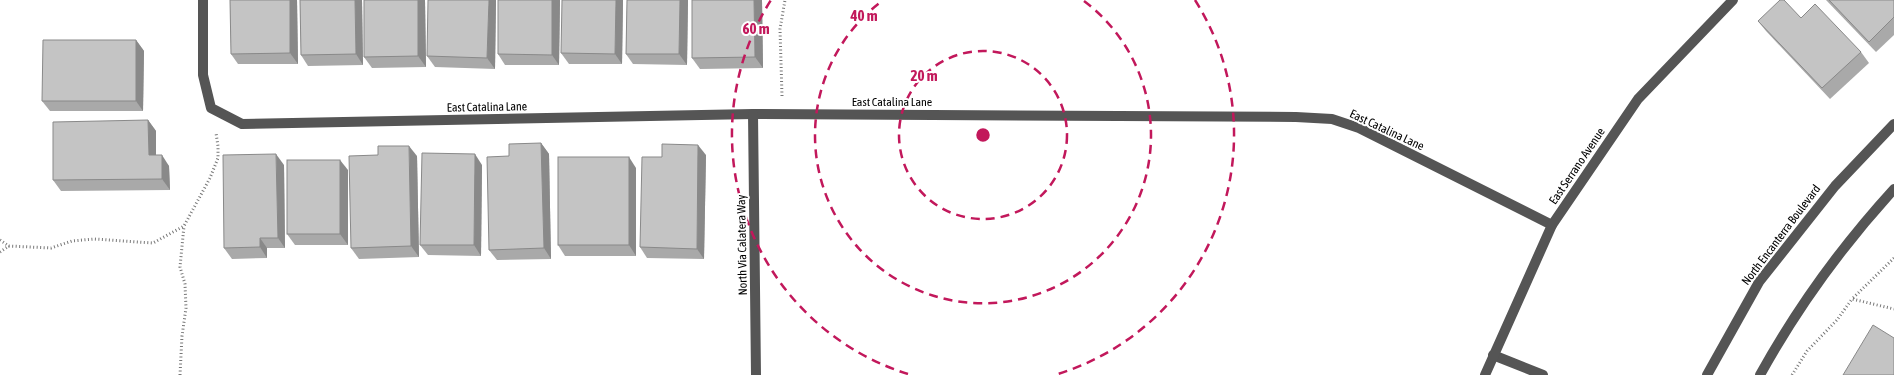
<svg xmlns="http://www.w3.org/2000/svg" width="1894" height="375" font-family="'Asap Condensed',sans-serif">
  <rect width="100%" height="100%" fill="#fff"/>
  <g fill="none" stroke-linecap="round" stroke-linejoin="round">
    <g stroke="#777" stroke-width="3" stroke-dasharray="1 2.5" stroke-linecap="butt">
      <path d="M782 96 780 29 785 0"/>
      <path d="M0 240 9 246 51 248 72 241 94 239 153 243 184 226 210 178 218 158V146L216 133"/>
      <path d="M0 252 9 246"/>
      <path d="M1894 258 1852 299 1894 309"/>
      <path d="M180 375 182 336 186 308 185 284 180 267 184 226"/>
      <path d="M1792 375 1807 351 1837 320 1852 299"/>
    </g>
    <g stroke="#555" stroke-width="10">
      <path d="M203 0V75L211 108 242 124 753 114 1296 117 1332 119 1359 128 1552 225"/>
      <path d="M753 114 756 375"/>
      <path d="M1493 355 1543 375"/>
      <path d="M1485 375 1552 225 1638 99 1733 0"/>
      <path d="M1707 375 1759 282 1835 186 1894 124"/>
      <path d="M1760 375C1797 308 1842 246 1894 189"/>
    </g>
  </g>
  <g fill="#a9a9a9">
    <path d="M230 0H297L298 64H238L231 54Z"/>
    <path d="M300 0H362L363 65 308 66 301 55Z"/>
    <path d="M425 0 426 67 372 68 364 57Z"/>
    <path d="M496 0 495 69 435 67 427 56Z"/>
    <path d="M560 0 559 65H505L498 54Z"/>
    <path d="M623 0 622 64H569L561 53Z"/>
    <path d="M627 0H688L687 65 633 64 626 54Z"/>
    <path d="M692 0H762L763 68 700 69 692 58Z"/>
    <path d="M1826 0H1894V35L1876 52Z"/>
    <path d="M1801 18 1861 52 1869 63 1830 99 1766 31 1758 21Z"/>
    <path d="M136 40 144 51 143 111H50L42 101Z"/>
    <path d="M148 120 156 131V155L169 166 170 190 61 191 53 180Z"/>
    <path d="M541 143 549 154 551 259 497 260 489 250 509 156Z"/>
    <path d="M706 155 704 259 647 258 640 247 662 157Z"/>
    <path d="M417 156 419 257 359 259 351 248Z"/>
    <path d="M284 165 285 248H267V258L232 259 224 248Z"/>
    <path d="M482 165 481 256 428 255 420 245Z"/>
    <path d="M636 168V256H565L558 245Z"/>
    <path d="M348 170V245H295L287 234Z"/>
  </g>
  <g fill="#898989">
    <path d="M290 0H297L298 64 290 53Z"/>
    <path d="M355 0H362L363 65 356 54Z"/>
    <path d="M418 0H425L426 67 418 56Z"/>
    <path d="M489 0H496L495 69 487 58Z"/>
    <path d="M552 0H560L559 65 552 55Z"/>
    <path d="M616 0H623L622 64 615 54Z"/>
    <path d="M680 0H688L687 65 679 54Z"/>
    <path d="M754 0H762L763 68 755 57Z"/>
    <path d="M136 40 144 51 143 111 136 101Z"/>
    <path d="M148 120 156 131V166L149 155Z"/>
    <path d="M541 143 549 154 551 259 544 248Z"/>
    <path d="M698 145 706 155 704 259 697 249Z"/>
    <path d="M409 146 417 156 419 257 411 246Z"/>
    <path d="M276 154 284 165 285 248 278 238Z"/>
    <path d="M475 154 482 165 481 256 474 245Z"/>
    <path d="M162 155 169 166 170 190 162 179Z"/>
    <path d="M629 157 636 168V256L629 245Z"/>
    <path d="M340 160 348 170V245L340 234Z"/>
    <path d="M260 238 267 248V258L260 247Z"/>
  </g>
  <g fill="#c4c4c4" stroke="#898989">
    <path d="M230 0H290V53L231 54Z"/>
    <path d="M300 0H355L356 54 301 55Z"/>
    <path d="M364 0H418V56L364 57Z"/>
    <path d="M428 0H489L487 58 427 56Z"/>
    <path d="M498 0H552V55L498 54Z"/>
    <path d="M562 0H616L615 54 561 53Z"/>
    <path d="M627 0H680L679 54H626Z"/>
    <path d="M692 0H754L755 57 692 58Z"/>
    <path d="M1780 0H1784L1801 18 1815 4 1861 52 1822 88 1758 21Z"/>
    <path d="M1829 0H1894V17L1869 42Z"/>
    <path d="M43 40H136V101H42Z"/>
    <path d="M148 120 149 155H162V179L53 180V122Z"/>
    <path d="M541 143 544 248 489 250 487 157 509 156V144Z"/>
    <path d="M662 144 698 145 697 249 640 247 642 157H662Z"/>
    <path d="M378 146H409L411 246 351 248 349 156 378 155Z"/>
    <path d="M422 153 475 154 474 245H420Z"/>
    <path d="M276 154 278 238H260V247L224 248 223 155Z"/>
    <rect x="558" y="157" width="71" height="88"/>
    <rect x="287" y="160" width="53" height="74"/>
    <path d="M1873 325 1894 338V375H1843Z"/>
  </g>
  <g fill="none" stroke="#c2185b" stroke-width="2.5" stroke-dasharray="9 6">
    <circle cx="983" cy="135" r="84"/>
    <path d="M1084 1A168 168 0 1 1 882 1"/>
    <path d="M908 374A251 251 0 0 1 771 0M1195 0A251 251 0 0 1 1058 374"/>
  </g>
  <g text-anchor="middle" stroke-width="4" stroke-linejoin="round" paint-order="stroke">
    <g font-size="12" fill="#000" stroke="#fff">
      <text x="892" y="106">East Catalina Lane</text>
      <text transform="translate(487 107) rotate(-1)" y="4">East Catalina Lane</text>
      <text transform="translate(1387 130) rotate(25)" y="4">East Catalina Lane</text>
      <text transform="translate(1577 166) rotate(-56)" y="4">East Serrano Avenue</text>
      <text transform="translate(1781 235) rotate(-53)" y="4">North Encanterra Boulevard</text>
      <text transform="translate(742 245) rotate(-91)" y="4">North Via Calatera Way</text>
    </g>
  </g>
  <circle cx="983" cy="135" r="8" fill="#c2185b" stroke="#fff" stroke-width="2.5"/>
  <g font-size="15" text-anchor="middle" font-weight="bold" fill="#c2185b" stroke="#fff" stroke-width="4" stroke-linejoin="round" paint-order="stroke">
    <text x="864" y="21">40 m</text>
    <text x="756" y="34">60 m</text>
    <text x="924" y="81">20 m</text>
  </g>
</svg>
